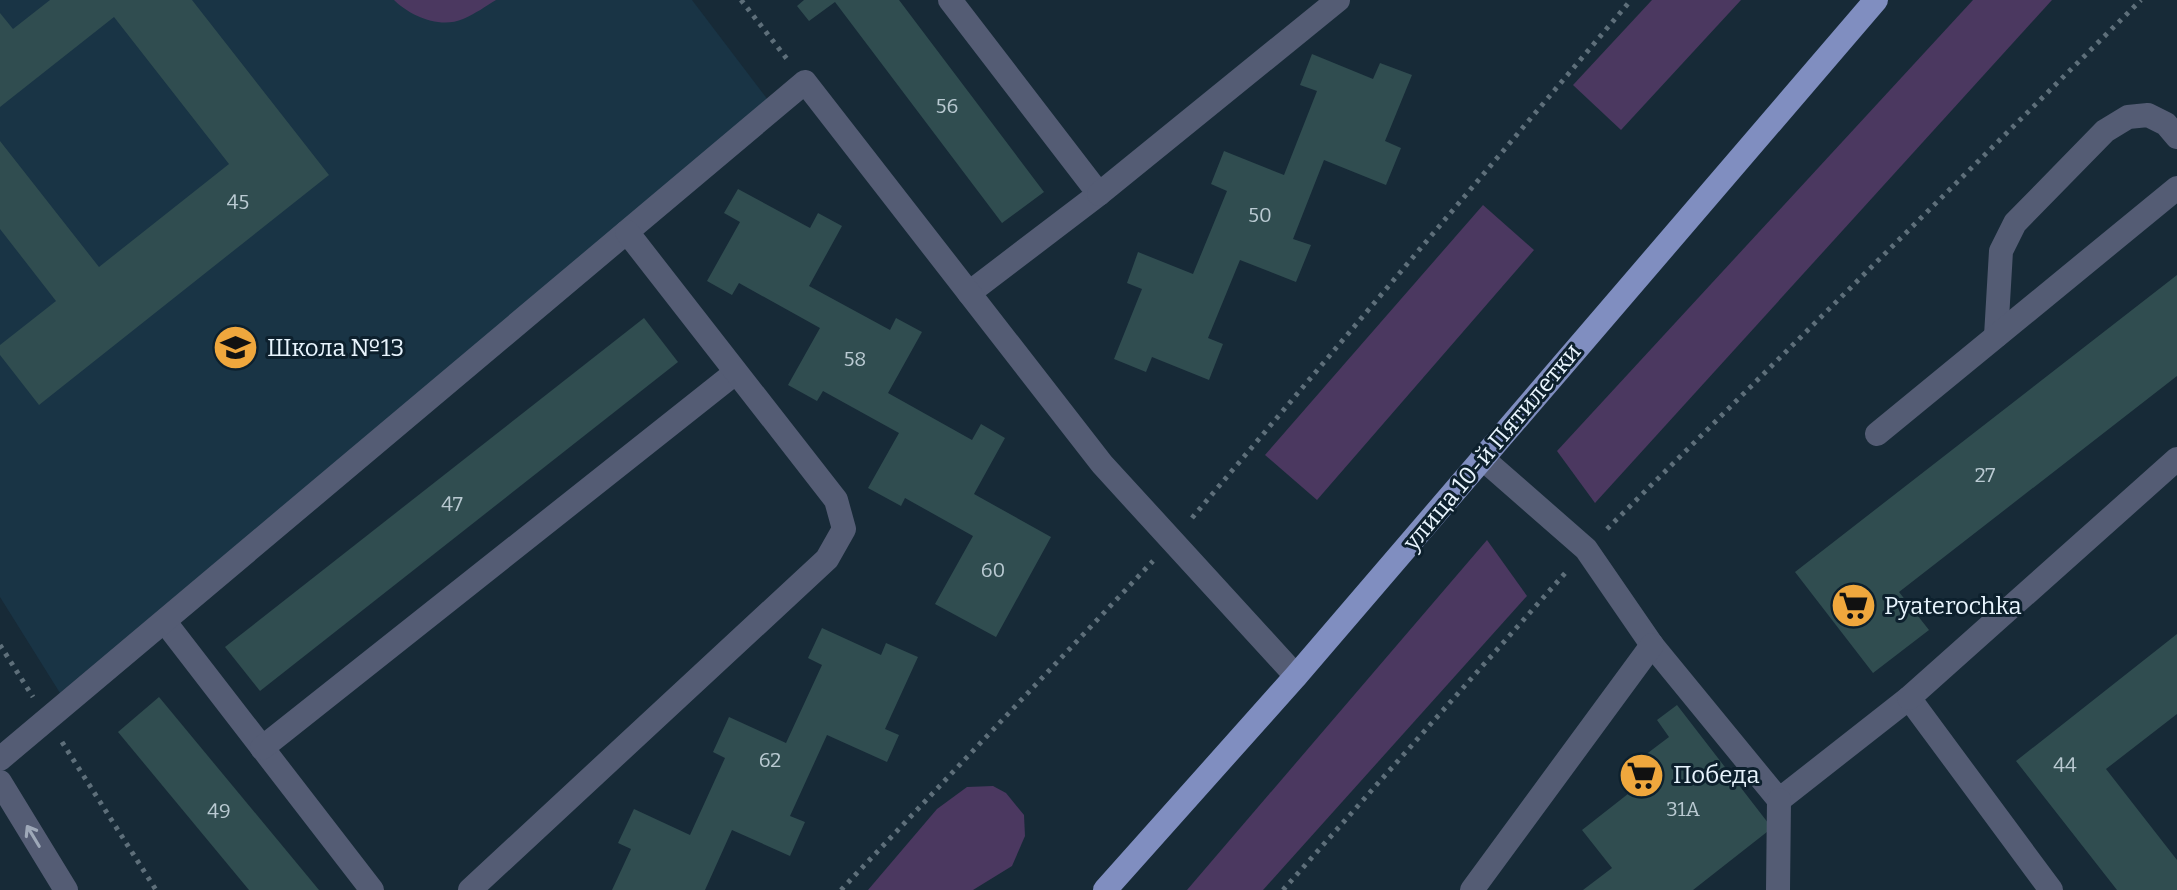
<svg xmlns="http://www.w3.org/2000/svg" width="2177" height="890" font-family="Bitter,serif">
  <rect width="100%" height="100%" fill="#172a37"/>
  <path fill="#193445" d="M0 0H692L768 100 60 693 0 597Z"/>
  <g fill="#4b3860">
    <path d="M394 0H496C486 6 475 14 463 19 440 29 410 16 394 0Z"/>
    <path d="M1652 0H1741L1621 130 1573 85Z"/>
    <path d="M1973 0H2052L1595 503 1557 451Z"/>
    <path d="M1483 205 1534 250 1317 500 1265 455Z"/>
    <path d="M1487 540 1527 596 1263 890H1187Z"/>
    <path d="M993 786 1006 793 1024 815 1025 836 1012 866 973 890H868L937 809 967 787Z"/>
  </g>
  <g fill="#304d50">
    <path d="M50 0H192L329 175 39 405 0 355V345L56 301 0 229V141L99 267 229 164 114 17 0 107V13L13 29Z"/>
    <path d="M804 0H899L1044 192 1002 223 835 2 809 21 797 6Z"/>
    <path d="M1312 54 1373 79 1380 63 1412 75 1385 141 1401 148 1386 185 1324 160 1293 239 1311 245 1296 282 1240 260 1208 338 1223 344 1209 380 1152 357 1146 372 1114 359 1142 289 1127 283 1138 252 1193 274 1227 191 1211 184 1224 151 1284 175 1317 91 1300 85Z"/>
    <path d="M738 189 810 228 818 213 842 226 809 286 890 330 896 318 922 332 888 393 972 440 981 424 1005 438 974 494 1051 537 996 637 935 604 973 536 905 498 901 506 868 488 899 433 823 391 817 401 788 385 820 328 739 283 732 295 707 281 740 222 724 213Z"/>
    <path d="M2177 275V376L1899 592 1929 630 1873 673 1795 572Z"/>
    <path d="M644 318 678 362 260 691 225 647Z"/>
    <path d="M822 628 881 655 886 643 918 657 885 729 899 735 887 762 827 735 790 816 805 822 790 856 732 830 705 890H612L631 849 618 843 634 809 690 835 725 758 713 752 729 717 786 743 822 665 808 658Z"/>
    <path d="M2177 634V714L2106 769 2177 860V890H2117L2016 761Z"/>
    <path d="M159 697 319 890H249L118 732Z"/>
    <path d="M1677 705 1772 828 1693 890H1583L1612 868 1582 830 1633 790 1620 774 1669 737 1657 720Z"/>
  </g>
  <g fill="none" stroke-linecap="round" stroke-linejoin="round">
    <g stroke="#5e6f7a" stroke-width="5" stroke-dasharray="4 6" stroke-linecap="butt">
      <path d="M741 0 787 59"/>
      <path d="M1192 518 1631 0"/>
      <path d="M1607 529 2141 0"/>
      <path d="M0 645 33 697"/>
      <path d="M62 742 156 890"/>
      <path d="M841 890 1153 561"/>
      <path d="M1283 890 1567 571"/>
    </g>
    <g stroke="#545c74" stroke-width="24">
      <path d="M950 0 1099 194 969 293"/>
      <path d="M1099 194 1338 0"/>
      <path d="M1996 336 2001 251 2015 223 2105 131 2128 117 2148 115 2166 124 2177 137"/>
      <path d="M1877 434 2177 188"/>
      <path d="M1482 458 1586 549 1652 645 1779 800 1909 698 2051 890"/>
      <path d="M165 622 372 890"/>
      <path d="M1909 698 2177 459"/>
      <path d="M262 748 735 373"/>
      <path d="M0 759 805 82 1102 464 1296 676"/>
      <path d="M0 782 66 890"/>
      <path d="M470 890 827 559 844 529 836 500 627 232"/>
      <path d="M1472 890 1652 645"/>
      <path d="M1778 890 1779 800"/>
    </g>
    <path stroke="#808ec0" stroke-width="24" d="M1105 890 1296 676 1876 0"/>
  </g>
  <defs><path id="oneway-shaft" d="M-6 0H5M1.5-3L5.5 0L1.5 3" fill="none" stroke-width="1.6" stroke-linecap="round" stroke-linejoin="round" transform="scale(2)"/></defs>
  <use stroke="#9ea8b8" href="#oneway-shaft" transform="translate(33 836) rotate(-121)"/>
  <defs>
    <symbol id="school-disc" viewBox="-11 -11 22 22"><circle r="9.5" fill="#efa73d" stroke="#0d202d"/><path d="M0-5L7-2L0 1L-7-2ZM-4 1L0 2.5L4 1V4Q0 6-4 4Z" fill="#111"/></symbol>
    <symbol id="supermarket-disc" viewBox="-11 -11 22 22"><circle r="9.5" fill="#efa73d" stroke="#0d202d"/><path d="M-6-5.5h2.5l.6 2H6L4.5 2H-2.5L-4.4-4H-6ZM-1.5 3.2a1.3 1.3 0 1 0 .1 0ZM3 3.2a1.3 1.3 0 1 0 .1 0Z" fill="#111"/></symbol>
  </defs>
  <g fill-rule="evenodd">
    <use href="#school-disc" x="210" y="322" width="51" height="51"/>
    <use href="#supermarket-disc" x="1828" y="580" width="51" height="51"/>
    <use href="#supermarket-disc" x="1616" y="750" width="51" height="51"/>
  </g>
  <g text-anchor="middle" stroke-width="6" stroke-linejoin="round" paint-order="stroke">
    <g font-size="20" fill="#bacad2">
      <text x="947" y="113">56</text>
      <text x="238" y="209">45</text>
      <text x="1260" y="222">50</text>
      <text x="855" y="366">58</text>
      <text x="1985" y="482">27</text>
      <text x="452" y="511">47</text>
      <text x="993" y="577">60</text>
      <text x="770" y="767">62</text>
      <text x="2065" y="772">44</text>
      <text x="1683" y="816">31А</text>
      <text x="219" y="818">49</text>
    </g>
    <g font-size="24" fill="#e8f4fd" stroke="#0d202d" text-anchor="start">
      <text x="267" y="356">Школа №13</text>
      <text x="1884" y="614">Pyaterochka</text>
      <text x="1673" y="783">Победа</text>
    </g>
    <g font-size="24" fill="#e8f4fd" stroke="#0d202d">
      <text transform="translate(1492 447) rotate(-50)" y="8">улица 10-й Пятилетки</text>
    </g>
  </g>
</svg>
